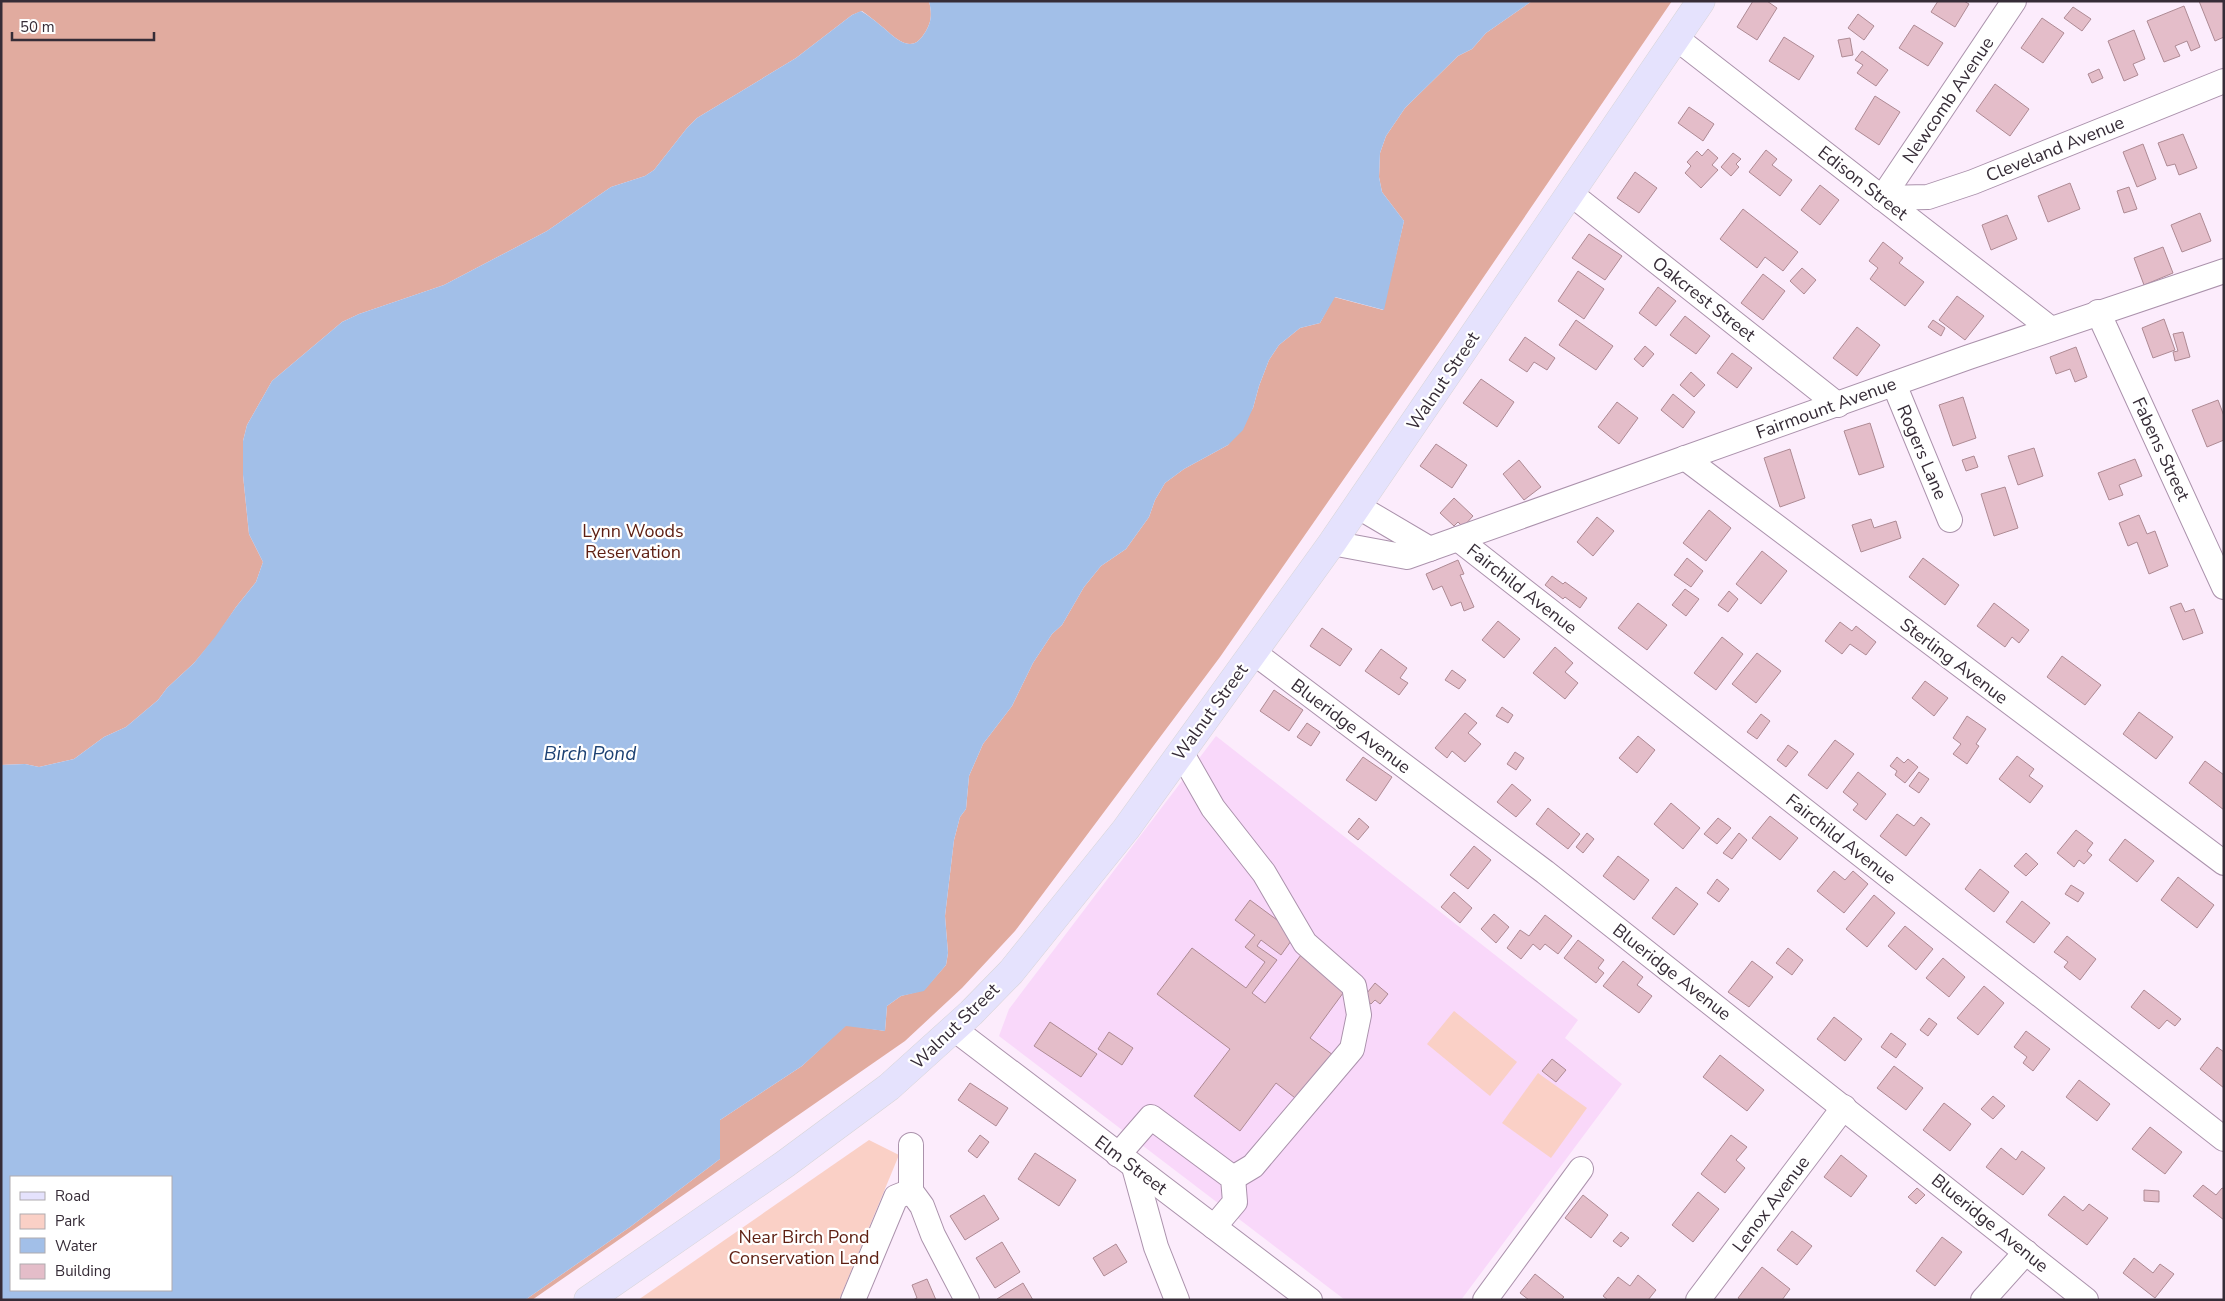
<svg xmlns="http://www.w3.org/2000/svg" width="2225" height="1301" font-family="'Nunito Sans',sans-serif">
  <rect width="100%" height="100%" fill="#fcecfc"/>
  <path fill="#f9d8fa" d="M1216 736 1578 1020 1565 1038 1622 1084 1461 1300H1345L999 1036 1009 1009Z"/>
  <g fill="#fad0c6">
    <path d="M1454 1011 1517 1062 1490 1096 1427 1044Z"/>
    <path d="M1538 1073 1587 1108 1551 1158 1502 1123Z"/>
    <path d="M869 1140 899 1155 839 1300H638Z"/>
  </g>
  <g fill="#e1ab9f">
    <path d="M1 1H929C932 14 932 22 924 34 910 57 892 34 880 25 874 20 868 15 862 11L852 15 796 58 697 118 687 128 654 170 645 176 611 187 547 231 444 285 359 314 342 322 272 381 247 425 243 441V475L249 534 263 562 256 582 236 607 216 637 194 663 167 688 158 700 126 727 104 737 74 759 39 767 25 764 1 765Z"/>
    <path d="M1532 1H1672L1442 338 1220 657 1015 931 962 988 905 1041 532 1300H525L630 1227 720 1159V1120L802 1066 846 1025 885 1031 887 1006 901 996 924 990 946 965 948 953 945 916 954 840 960 817 966 809 969 776 983 744 1012 706 1033 663 1052 634 1062 625 1084 587 1101 566 1126 549 1149 517 1155 500 1165 483 1184 469 1228 445 1253 408 1259 386 1269 360 1279 345 1300 328 1320 323 1334 297 1383 310 1404 221 1382 192 1379 177 1380 153 1386 136 1405 108 1458 56 1472 49 1486 33Z"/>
  </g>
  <path fill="#a2bfe8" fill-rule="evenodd" d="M929 1H1532L1486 33 1472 49 1458 56 1405 108 1386 136 1380 153 1379 177 1382 192 1404 221 1384 310 1335 297 1320 323 1300 328 1279 345 1269 360 1259 386 1253 408 1243 430 1228 445 1184 469 1165 483 1155 500 1149 517 1126 549 1101 566 1084 587 1062 625 1052 634 1033 663 1012 706 983 744 969 776 966 809 960 817 954 840 945 916 948 953 946 965 924 991 901 996 887 1006 885 1031 846 1026 802 1066 720 1120V1159L630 1227 525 1300H1V765L25 764 39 767 74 759 104 737 126 727 158 700 167 688 194 663 215 637 236 607 256 582 263 562 249 534 243 475V441L247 425 272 381 342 322 359 314 444 285 547 231 611 187 645 176 654 170 687 128 697 118 796 58 852 15 861 11C868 15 874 20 880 25 892 34 910 57 924 34 932 22 932 14 929 1ZM11 1177H171V1290H11Z"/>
  <g fill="#e4bdc9" stroke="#ae8a94">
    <path d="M1753 1H1767L1777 8 1757 40 1737 27Z"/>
    <path d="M1938 1H1964L1969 4 1955 27 1931 12Z"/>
    <path d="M2199 1H2224V37L2215 41Z"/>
    <path d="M2184 6 2200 47 2191 51 2187 41 2175 46 2180 56 2164 62 2147 21Z"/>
    <path d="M2073 7 2091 19 2082 31 2064 18Z"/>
    <path d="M1858 14 1874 26 1864 40 1848 28Z"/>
    <path d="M2042 18 2064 33 2043 63 2021 48Z"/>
    <path d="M1914 25 1943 43 1928 66 1899 48Z"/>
    <path d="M2134 30 2145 59 2133 64 2138 75 2124 81 2108 41Z"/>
    <path d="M1784 37 1814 56 1799 80 1769 61Z"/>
    <path d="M1850 38 1853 55 1842 57 1838 40Z"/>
    <path d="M1862 51 1888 70 1876 86 1857 73 1863 65 1855 60Z"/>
    <path d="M2099 69 2103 78 2092 83 2088 74Z"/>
    <path d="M1995 84 2029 109 2010 136 1976 111Z"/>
    <path d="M1875 96 1900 112 1879 145 1855 129Z"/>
    <path d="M1689 107 1714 124 1703 141 1678 123Z"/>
    <path d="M2183 134 2197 168 2179 175 2175 164 2167 166 2158 143Z"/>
    <path d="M2143 144 2156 179 2137 187 2123 152Z"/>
    <path d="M1708 149 1718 158 1712 165 1718 170 1701 188 1685 173 1691 166 1687 162 1697 151 1702 156Z"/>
    <path d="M1766 150 1777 159 1772 165 1792 180 1780 196 1749 172Z"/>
    <path d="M1733 153 1741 159 1736 164 1739 167 1731 176 1721 167Z"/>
    <path d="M1635 172 1657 188 1639 213 1617 198Z"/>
    <path d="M2070 183 2080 209 2048 222 2038 196Z"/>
    <path d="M1820 185 1839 200 1820 225 1801 210Z"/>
    <path d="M2129 187 2137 209 2124 213 2117 191Z"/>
    <path d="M1743 209 1798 252 1783 271 1765 257 1757 268 1720 239Z"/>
    <path d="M2200 213 2211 241 2182 252 2171 225Z"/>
    <path d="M2007 215 2017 239 1991 250 1982 225Z"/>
    <path d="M1589 234 1622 256 1605 280 1572 258Z"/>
    <path d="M1883 242 1903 258 1899 263 1924 282 1905 306 1870 279 1878 268 1869 261Z"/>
    <path d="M2163 247 2173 273 2144 285 2134 258Z"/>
    <path d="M1802 268 1816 280 1804 294 1790 281Z"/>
    <path d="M1578 271 1604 289 1584 319 1558 301Z"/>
    <path d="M1763 274 1785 291 1763 320 1741 303Z"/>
    <path d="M1658 287 1676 301 1656 326 1639 313Z"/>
    <path d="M1957 296 1984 316 1965 340 1939 320Z"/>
    <path d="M1685 316 1710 336 1696 354 1670 335Z"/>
    <path d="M2164 319 2175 350 2153 358 2142 328Z"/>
    <path d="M1576 320 1613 346 1596 370 1559 345Z"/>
    <path d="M1933 320 1945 328 1941 336 1928 327Z"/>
    <path d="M1857 327 1880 345 1857 376 1833 358Z"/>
    <path d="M2183 332 2190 357 2175 361 2173 352 2178 351 2173 334Z"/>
    <path d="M1525 337 1555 358 1547 370 1534 362 1527 372 1509 360Z"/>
    <path d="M1645 346 1654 354 1643 367 1634 359Z"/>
    <path d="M2076 347 2087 377 2075 382 2070 369 2056 374 2050 357Z"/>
    <path d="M1732 353 1752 368 1737 388 1717 373Z"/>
    <path d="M1691 372 1705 385 1694 397 1680 385Z"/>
    <path d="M1481 379 1514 402 1497 427 1463 403Z"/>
    <path d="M1673 394 1695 412 1683 428 1661 410Z"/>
    <path d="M1963 397 1976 438 1953 446 1939 405Z"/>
    <path d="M2218 400 2224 416V440L2207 447 2192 410Z"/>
    <path d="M1617 402 1638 418 1619 444 1598 427Z"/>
    <path d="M1870 423 1884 467 1859 475 1844 431Z"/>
    <path d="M1436 444 1467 465 1452 488 1420 466Z"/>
    <path d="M2034 448 2043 476 2018 485 2008 456Z"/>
    <path d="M1790 449 1805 498 1780 507 1764 458Z"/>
    <path d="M1974 456 1978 467 1966 471 1962 460Z"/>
    <path d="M2135 459 2142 476 2119 485 2123 495 2109 500 2098 473Z"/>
    <path d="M1519 460 1541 487 1524 500 1503 474Z"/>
    <path d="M2005 487 2018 528 1994 536 1981 494Z"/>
    <path d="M1454 498 1473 516 1463 527 1458 522 1454 526 1440 513Z"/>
    <path d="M1709 510 1731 528 1706 561 1683 543Z"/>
    <path d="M2139 515 2147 534 2155 531 2168 566 2149 574 2137 542 2128 546 2119 523Z"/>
    <path d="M1597 517 1614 531 1593 556 1577 542Z"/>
    <path d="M1871 519 1874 528 1896 521 1901 538 1861 552 1852 525Z"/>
    <path d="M1762 551 1787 571 1761 604 1736 584Z"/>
    <path d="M1687 558 1703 571 1691 587 1674 575Z"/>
    <path d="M1923 558 1959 585 1945 605 1909 577Z"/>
    <path d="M1458 560 1464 574 1460 575 1474 607 1464 611 1461 602 1451 606 1442 586 1433 590 1426 574Z"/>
    <path d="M1552 576 1563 584 1565 582 1587 598 1580 608 1565 597 1563 599 1545 585Z"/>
    <path d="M1685 589 1699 599 1686 616 1672 605Z"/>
    <path d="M1729 591 1738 599 1728 612 1718 605Z"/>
    <path d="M1638 603 1667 625 1647 650 1618 628Z"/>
    <path d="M1994 603 2029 630 2019 643 2012 637 2005 647 1977 626Z"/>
    <path d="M2181 603 2185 612 2194 609 2203 633 2183 640 2170 607Z"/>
    <path d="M1498 621 1520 639 1504 658 1482 640Z"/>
    <path d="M1840 622 1852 631 1856 626 1876 642 1866 655 1850 644 1842 654 1825 641Z"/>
    <path d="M1322 628 1352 649 1340 666 1310 646Z"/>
    <path d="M1722 637 1743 654 1716 690 1694 673Z"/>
    <path d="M1555 647 1573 663 1565 672 1578 683 1565 699 1533 673Z"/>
    <path d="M1381 649 1407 668 1400 678 1408 683 1399 695 1365 671Z"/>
    <path d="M1757 653 1781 671 1756 703 1732 684Z"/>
    <path d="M2062 656 2101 685 2085 705 2047 677Z"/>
    <path d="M1452 670 1466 680 1459 689 1445 680Z"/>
    <path d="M1925 681 1948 698 1934 716 1912 698Z"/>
    <path d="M1274 690 1303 710 1289 731 1260 711Z"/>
    <path d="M1502 707 1513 715 1508 723 1496 716Z"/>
    <path d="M2139 712 2173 737 2156 759 2123 734Z"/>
    <path d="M1465 713 1477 723 1468 733 1481 744 1465 762 1452 751 1447 758 1435 748Z"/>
    <path d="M1761 714 1770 721 1757 739 1747 732Z"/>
    <path d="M1967 716 1986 729 1976 744 1979 746 1967 764 1953 754 1961 744 1953 738Z"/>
    <path d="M1307 723 1320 732 1311 746 1297 737Z"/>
    <path d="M1638 736 1655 750 1637 773 1619 758Z"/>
    <path d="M1835 740 1854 754 1827 789 1808 775Z"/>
    <path d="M1788 745 1798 752 1786 767 1777 760Z"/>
    <path d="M1515 752 1524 758 1516 770 1507 764Z"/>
    <path d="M2017 756 2034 769 2029 776 2043 786 2030 803 1999 779Z"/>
    <path d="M1363 757 1392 777 1376 801 1346 780Z"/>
    <path d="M1897 757 1904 763 1908 759 1918 767 1905 783 1895 775 1897 771 1890 766Z"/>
    <path d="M2205 761 2224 775V810L2189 783Z"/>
    <path d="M1858 772 1886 794 1866 820 1853 810 1858 804 1843 792Z"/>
    <path d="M1919 772 1929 779 1919 793 1909 786Z"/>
    <path d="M1512 784 1531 800 1516 817 1497 802Z"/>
    <path d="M1671 803 1700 828 1683 849 1654 824Z"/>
    <path d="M1548 808 1580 834 1568 849 1536 824Z"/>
    <path d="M1897 814 1914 826 1921 817 1930 824 1906 856 1880 836Z"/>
    <path d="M1770 816 1798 838 1780 860 1752 838Z"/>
    <path d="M1359 818 1369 827 1358 840 1348 832Z"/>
    <path d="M1718 818 1731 828 1717 844 1704 834Z"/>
    <path d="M2076 830 2093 843 2087 851 2092 855 2084 864 2079 860 2074 867 2057 853Z"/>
    <path d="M1587 833 1594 839 1583 853 1576 847Z"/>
    <path d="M1739 833 1747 840 1732 859 1723 853Z"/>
    <path d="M2125 839 2154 861 2137 882 2109 860Z"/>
    <path d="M1474 846 1491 860 1468 889 1450 875Z"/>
    <path d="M2026 853 2038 864 2026 876 2014 866Z"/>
    <path d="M1618 856 1649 880 1634 900 1603 876Z"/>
    <path d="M1980 869 2009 892 1994 912 1965 889Z"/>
    <path d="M1834 871 1845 880 1853 871 1868 884 1844 913 1817 891Z"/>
    <path d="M2178 877 2214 905 2197 928 2161 900Z"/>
    <path d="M1717 879 1729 889 1719 902 1707 893Z"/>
    <path d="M2071 885 2084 893 2078 902 2065 894Z"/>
    <path d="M1676 887 1698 904 1674 935 1652 918Z"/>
    <path d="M1454 892 1472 908 1460 923 1441 907Z"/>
    <path d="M1874 895 1895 913 1867 947 1846 929Z"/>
    <path d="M1250 900 1296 934 1281 955 1261 940 1257 946 1277 960 1252 993 1265 1003 1301 955 1346 989 1310 1038 1333 1055 1299 1101 1276 1083 1240 1131 1194 1096 1230 1049 1157 994 1192 948 1246 988 1265 962 1245 947 1255 935 1235 920Z"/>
    <path d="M2022 901 2050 923 2034 943 2006 922Z"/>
    <path d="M1494 914 1509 927 1496 943 1481 929Z"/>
    <path d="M1545 915 1572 936 1558 954 1545 944 1540 950 1533 944 1521 959 1507 948 1520 930 1529 936Z"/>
    <path d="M1905 926 1933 949 1916 970 1888 946Z"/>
    <path d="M2067 936 2096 959 2080 980 2064 967 2068 962 2054 952Z"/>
    <path d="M1578 940 1604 960 1598 968 1604 973 1596 983 1564 958Z"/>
    <path d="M1788 948 1803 960 1792 975 1776 963Z"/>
    <path d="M1943 958 1965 977 1949 997 1926 978Z"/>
    <path d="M1623 961 1643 977 1637 985 1652 996 1639 1013 1603 986Z"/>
    <path d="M1752 961 1773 977 1749 1007 1728 992Z"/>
    <path d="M1375 983 1388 994 1380 1004 1375 1000 1371 1004 1363 998Z"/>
    <path d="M1984 986 2004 1003 1978 1035 1957 1018Z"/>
    <path d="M2144 990 2181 1019 2175 1026 2167 1020 2159 1029 2131 1007Z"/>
    <path d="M1834 1017 1862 1039 1845 1061 1817 1039Z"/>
    <path d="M1929 1018 1937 1024 1928 1036 1920 1030Z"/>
    <path d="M1050 1022 1097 1054 1081 1077 1034 1046Z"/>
    <path d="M2026 1031 2050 1049 2033 1071 2023 1063 2027 1057 2014 1047Z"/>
    <path d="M1109 1032 1133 1048 1122 1065 1098 1049Z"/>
    <path d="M1891 1033 1906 1044 1896 1058 1881 1047Z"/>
    <path d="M2217 1047 2224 1052V1088L2200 1069Z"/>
    <path d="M1720 1055 1764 1090 1747 1111 1703 1077Z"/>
    <path d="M1552 1059 1566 1070 1556 1082 1542 1071Z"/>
    <path d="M1894 1066 1923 1088 1906 1110 1877 1088Z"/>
    <path d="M2079 1080 2110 1104 2097 1121 2066 1097Z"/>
    <path d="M970 1083 1008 1108 996 1126 958 1100Z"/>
    <path d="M1993 1096 2005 1106 1993 1119 1981 1109Z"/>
    <path d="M1944 1103 1971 1124 1950 1151 1923 1130Z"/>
    <path d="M2150 1127 2182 1152 2165 1174 2132 1149Z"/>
    <path d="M980 1135 989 1142 977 1158 968 1151Z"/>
    <path d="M1731 1135 1747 1147 1736 1160 1745 1168 1725 1193 1701 1174Z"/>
    <path d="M2001 1148 2016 1160 2022 1151 2045 1168 2023 1195 1986 1167Z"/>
    <path d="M1035 1153 1076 1180 1059 1206 1018 1179Z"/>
    <path d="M1841 1155 1867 1176 1851 1197 1824 1177Z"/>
    <path d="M2203 1185 2216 1195 2222 1188 2224 1189V1220L2193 1196Z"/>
    <path d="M1917 1188 1925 1195 1916 1204 1908 1197Z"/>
    <path d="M2144 1190 2159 1191V1202L2144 1201Z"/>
    <path d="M1698 1192 1719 1209 1693 1242 1672 1225Z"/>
    <path d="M984 1195 999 1219 965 1240 950 1216Z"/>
    <path d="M1583 1195 1608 1215 1591 1238 1565 1218Z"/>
    <path d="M2064 1196 2083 1211 2089 1204 2108 1218 2087 1245 2048 1215Z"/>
    <path d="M1792 1231 1812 1246 1797 1265 1777 1250Z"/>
    <path d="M1621 1232 1629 1238 1621 1247 1613 1241Z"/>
    <path d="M1942 1237 1962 1252 1935 1286 1916 1271Z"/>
    <path d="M1002 1242 1020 1272 995 1288 976 1258Z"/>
    <path d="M1116 1244 1127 1262 1104 1276 1093 1258Z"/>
    <path d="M2134 1258 2153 1273 2160 1264 2174 1274 2155 1298 2123 1273Z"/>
    <path d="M1762 1267 1790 1289 1782 1300H1741L1738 1298Z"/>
    <path d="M1535 1274 1564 1297 1561 1300H1529L1520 1293Z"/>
    <path d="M1638 1275 1656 1290 1648 1300H1608L1603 1296 1618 1277 1630 1286Z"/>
    <path d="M927 1279 936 1300H913L917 1298 912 1285Z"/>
    <path d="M1023 1283 1033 1300H998L997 1299Z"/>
  </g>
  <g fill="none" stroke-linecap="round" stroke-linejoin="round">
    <defs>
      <g id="minor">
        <path d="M1676 38 2051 329"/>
        <path d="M1570 193 1838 405"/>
        <path d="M1882 198 1928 197 1973 182 2224 81"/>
        <path d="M1882 198 2014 1"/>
        <path d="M2098 312 2224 587"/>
        <path d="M1894 384 1950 520"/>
        <path d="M1685 458 2224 863"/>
        <path d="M1357 506 1430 549"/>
        <path d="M1458 539 2224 1139"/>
        <path d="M1332 543 1407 557 1969 357 2224 271"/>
        <path d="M1253 652 1545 872 2086 1300"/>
        <path d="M1181 752 1213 808 1264 873 1305 943 1354 986 1359 1015 1352 1049 1253 1166 1233 1178"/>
        <path d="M954 1029 1310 1300"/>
        <path d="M1118 1155 1151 1117 1233 1178 1235 1202 1214 1227"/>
        <path d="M1134 1167 1156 1247 1177 1300"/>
        <path d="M911 1191 922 1206 933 1235 967 1300"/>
        <path d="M853 1300 896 1197 911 1191V1145"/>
        <path d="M1485 1300 1581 1169"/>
        <path d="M1698 1300 1844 1107"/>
        <path d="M1983 1300 2026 1252"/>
      </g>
      <path id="major" d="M588 1300 785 1164 889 1087 971 1013 1011 972 1126 829 1332 543 1701 1"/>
    </defs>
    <use href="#minor" stroke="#ab92ac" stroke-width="26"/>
    <use href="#major" stroke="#d7d5d7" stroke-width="29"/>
    <use href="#minor" stroke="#fff" stroke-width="24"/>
    <use href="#major" stroke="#e5e2fd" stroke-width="28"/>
  </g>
  <g text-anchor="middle" stroke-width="4.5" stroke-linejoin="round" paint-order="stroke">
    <g font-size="18" fill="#362c37" stroke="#fff">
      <text transform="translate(1948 100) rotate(-56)" y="6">Newcomb Avenue</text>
      <text transform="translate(2055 149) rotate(-22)" y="6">Cleveland Avenue</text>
      <text transform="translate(1863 183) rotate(38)" y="6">Edison Street</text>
      <text transform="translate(1704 299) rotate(38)" y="6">Oakcrest Street</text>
      <text transform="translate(1443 381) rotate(-56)" y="6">Walnut Street</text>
      <text transform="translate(1826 408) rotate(-20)" y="6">Fairmount Avenue</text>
      <text transform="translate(2161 449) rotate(65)" y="6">Fabens Street</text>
      <text transform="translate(1922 452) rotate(67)" y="6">Rogers Lane</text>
      <text transform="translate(1522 589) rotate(38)" y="6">Fairchild Avenue</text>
      <text transform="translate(1954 661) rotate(37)" y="6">Sterling Avenue</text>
      <text transform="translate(1210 712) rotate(-54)" y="6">Walnut Street</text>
      <text transform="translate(1351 726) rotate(37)" y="6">Blueridge Avenue</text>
      <text transform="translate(1841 839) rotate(38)" y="6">Fairchild Avenue</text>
      <text transform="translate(1672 972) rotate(38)" y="6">Blueridge Avenue</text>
      <text transform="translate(955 1026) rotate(-44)" y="6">Walnut Street</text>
      <text transform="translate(1131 1165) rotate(37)" y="6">Elm Street</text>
      <text transform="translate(1771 1204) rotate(-53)" y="6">Lenox Avenue</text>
      <text transform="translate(1990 1223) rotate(39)" y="6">Blueridge Avenue</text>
    </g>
    <g font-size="18" fill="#5d1e11" stroke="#fff">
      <text x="633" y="537">Lynn Woods<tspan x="633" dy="21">Reservation</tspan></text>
      <text x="804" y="1243">Near Birch Pond<tspan x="804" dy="21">Conservation Land</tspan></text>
    </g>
    <g font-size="19" font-style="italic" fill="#1c4173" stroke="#fff">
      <text x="590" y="760">Birch Pond</text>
    </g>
  </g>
  <rect width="2225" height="1301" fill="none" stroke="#362c37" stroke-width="5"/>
  <rect x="10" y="1176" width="162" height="115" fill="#ffffff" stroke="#afabaf"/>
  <rect x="20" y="1192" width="25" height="8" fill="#e5e2fd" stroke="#afabaf"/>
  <text x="55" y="1201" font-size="15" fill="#362c37">Road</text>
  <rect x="20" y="1214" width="25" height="15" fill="#fad0c6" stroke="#afabaf"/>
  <text x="55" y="1226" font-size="15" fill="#362c37">Park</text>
  <rect x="20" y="1238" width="25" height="15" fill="#a2bfe8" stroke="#afabaf"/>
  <text x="55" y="1251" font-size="15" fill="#362c37">Water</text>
  <rect x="20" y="1264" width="25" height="15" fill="#e4bdc9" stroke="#afabaf"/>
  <text x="55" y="1276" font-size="15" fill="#362c37">Building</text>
  <path d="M12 32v8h142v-8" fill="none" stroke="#362c37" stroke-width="2.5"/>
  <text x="20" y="32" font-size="15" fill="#362c37" stroke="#ffffff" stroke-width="4" paint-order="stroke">50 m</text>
</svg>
